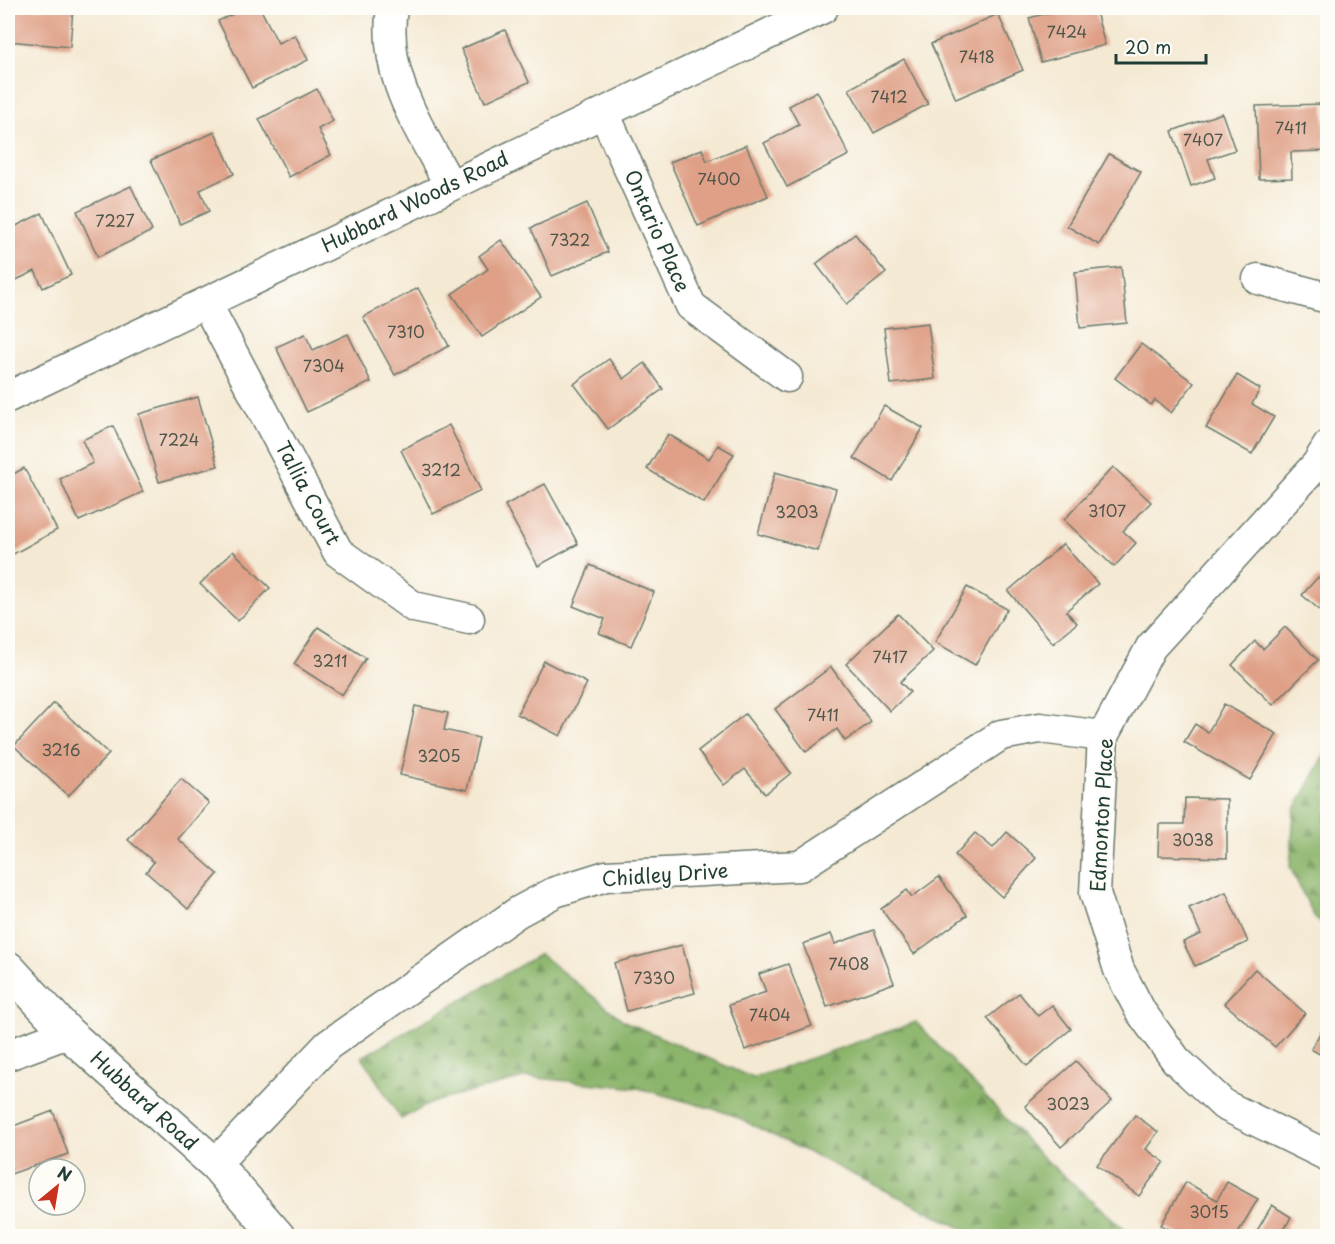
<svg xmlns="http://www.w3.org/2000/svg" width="1335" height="1244" font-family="'Playpen Sans',sans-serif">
  <defs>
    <pattern id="forest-firs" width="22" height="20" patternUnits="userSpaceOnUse" patternTransform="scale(1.5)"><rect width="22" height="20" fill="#8cb56c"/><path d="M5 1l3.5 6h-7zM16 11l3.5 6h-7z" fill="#72945a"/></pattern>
  </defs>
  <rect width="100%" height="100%" fill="#fdfcf7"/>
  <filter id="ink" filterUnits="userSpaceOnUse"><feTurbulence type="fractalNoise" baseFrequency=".0167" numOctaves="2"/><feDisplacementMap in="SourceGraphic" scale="12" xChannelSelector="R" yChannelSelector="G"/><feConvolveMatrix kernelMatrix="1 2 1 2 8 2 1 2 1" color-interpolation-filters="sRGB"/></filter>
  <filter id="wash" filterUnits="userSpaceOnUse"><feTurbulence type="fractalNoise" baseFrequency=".008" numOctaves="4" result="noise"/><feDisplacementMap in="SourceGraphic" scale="24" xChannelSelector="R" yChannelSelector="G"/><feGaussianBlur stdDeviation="1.35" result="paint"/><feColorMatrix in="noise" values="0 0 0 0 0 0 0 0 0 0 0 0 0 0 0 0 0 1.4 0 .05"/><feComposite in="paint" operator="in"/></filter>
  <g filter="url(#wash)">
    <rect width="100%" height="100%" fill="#f4e9d3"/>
    <g fill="url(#forest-firs)" stroke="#567950" stroke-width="1.5">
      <path d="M1327 751V928L1314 916 1290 867 1294 811Z"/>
      <path d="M540 954 624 1021 753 1078 916 1022 1037 1152 1132 1236H978L728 1113 638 1088 527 1077 433 1102 401 1119 362 1057Z"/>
    </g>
    <g id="blocks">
      <g fill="#dfa087">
        <path d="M22 8H73L70 47 8 41V9L22 10Z"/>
        <path d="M246 8H260L278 43 295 35 308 60 252 88 218 21Z"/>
        <path d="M1060 8H1095L1105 45 1041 62 1029 18 1060 10Z"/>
        <path d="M998 14 1023 70 956 99 931 44Z"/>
        <path d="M505 30 529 82 485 102 461 49Z"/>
        <path d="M904 59 928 104 874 133 849 89Z"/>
        <path d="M317 89 333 121 318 129 331 155 289 177 259 119Z"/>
        <path d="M817 91 849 155 787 187 764 143 799 125 789 106Z"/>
        <path d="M1324 104 1325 151 1291 152 1292 178 1259 179 1256 106Z"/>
        <path d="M1222 113 1235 150 1208 159 1215 178 1191 186 1172 131Z"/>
        <path d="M215 132 234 174 200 190 209 211 180 224 151 160Z"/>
        <path d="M746 145 768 196 698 226 670 162 702 149 707 161Z"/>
        <path d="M1109 154 1141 172 1099 245 1067 226Z"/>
        <path d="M131 186 152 231 98 257 77 211Z"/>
        <path d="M587 203 608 252 552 276 531 228Z"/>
        <path d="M42 213 71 275 43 288 35 271 8 284V230Z"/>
        <path d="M855 234 886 273 847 304 816 264Z"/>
        <path d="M501 240 541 297 482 337 452 294 488 269 479 256Z"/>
        <path d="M1121 267 1127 323 1080 328 1075 272Z"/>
        <path d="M418 288 449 346 395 375 363 317Z"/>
        <path d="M928 323 935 379 891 384 884 328Z"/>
        <path d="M305 334 313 350 348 334 371 382 307 412 276 347Z"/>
        <path d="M1141 344 1194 383 1171 413 1155 400 1151 405 1115 378Z"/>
        <path d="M609 359 624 379 645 363 663 389 608 429 574 384Z"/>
        <path d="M1237 375 1260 389 1252 404 1274 417 1252 454 1206 428Z"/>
        <path d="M198 397 218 466 159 482 139 414Z"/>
        <path d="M884 406 923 428 892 481 854 458Z"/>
        <path d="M449 425 481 491 433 514 401 450Z"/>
        <path d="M113 426 143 492 79 521 60 479 93 463 82 440Z"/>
        <path d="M668 434 709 459 718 445 734 454 704 503 647 469Z"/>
        <path d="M1113 467 1151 502 1123 531 1136 543 1114 567 1064 520Z"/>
        <path d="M24 468 57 530 8 557V477Z"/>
        <path d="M775 472 836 489 818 551 758 534Z"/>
        <path d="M545 484 578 544 538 566 505 505Z"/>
        <path d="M1063 544 1098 584 1066 611 1077 623 1053 643 1008 591Z"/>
        <path d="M233 551 270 588 238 621 200 584Z"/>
        <path d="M590 565 654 592 631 646 599 633 605 619 573 606Z"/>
        <path d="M1318 577 1328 586V617L1302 595Z"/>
        <path d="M967 587 1007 609 975 665 935 642Z"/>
        <path d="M898 614 933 651 900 682 910 692 890 711 846 664Z"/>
        <path d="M318 627 366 658 342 695 294 664Z"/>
        <path d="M1285 627 1318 660 1273 705 1232 665 1255 641 1263 649Z"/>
        <path d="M544 661 587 683 560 736 517 714Z"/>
        <path d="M831 667 871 722 845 741 837 729 806 752 775 709Z"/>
        <path d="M54 703 109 754 68 796 14 746Z"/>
        <path d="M1224 704 1277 734 1250 780 1184 742 1195 724 1208 732Z"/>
        <path d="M415 706 448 713 444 730 479 738 467 790 400 775Z"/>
        <path d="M745 714 791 773 765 794 745 769 724 785 698 751Z"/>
        <path d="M181 779 209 803 178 839 218 874 188 909 146 872 154 862 128 840Z"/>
        <path d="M1185 798 1227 799V858L1158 856 1159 824H1184Z"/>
        <path d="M1007 832 1036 858 1002 897 955 855 975 833 993 848Z"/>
        <path d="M939 877 967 915 914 954 881 909 907 890 912 897Z"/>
        <path d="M1226 892 1248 942 1195 966 1183 942 1201 934 1189 908Z"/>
        <path d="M874 930 894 983 827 1007 803 944 831 934 835 944Z"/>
        <path d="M682 945 695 993 627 1011 614 963Z"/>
        <path d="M788 964 812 1026 745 1050 729 1005 766 992 759 974Z"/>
        <path d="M1255 969 1305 1013 1275 1047 1224 1003Z"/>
        <path d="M1019 993 1038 1016 1052 1005 1071 1029 1027 1066 987 1018Z"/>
        <path d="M1328 1019V1059L1311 1049Z"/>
        <path d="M1076 1061 1112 1101 1061 1147 1025 1106Z"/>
        <path d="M53 1111 68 1154 8 1175V1128Z"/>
        <path d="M1135 1115 1158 1132 1146 1149 1164 1162 1139 1196 1097 1165Z"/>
        <path d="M1186 1182 1217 1200 1227 1182 1258 1199 1236 1236H1182L1161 1225Z"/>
        <path d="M1272 1205 1291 1217 1285 1228 1299 1236H1254Z"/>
      </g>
    </g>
  </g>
  <g filter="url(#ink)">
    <use href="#blocks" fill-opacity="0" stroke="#6a796c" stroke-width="1.5"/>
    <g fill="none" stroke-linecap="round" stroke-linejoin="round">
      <defs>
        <g id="street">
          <path d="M392 8C382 76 419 126 449 184"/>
          <path d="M604 113 691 306 787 377"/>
          <path d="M1258 279 1328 298"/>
          <path d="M206 303 338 552 414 607 469 619"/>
          <path d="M8 397 823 8"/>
          <path d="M1328 446 1317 464 1151 647 1103 736 1095 893 1119 970 1141 1012 1176 1060 1224 1105 1328 1156"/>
          <path d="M8 1055 68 1033"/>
          <path d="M215 1164 328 1045 518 912 555 892 606 876 800 866 1001 735 1040 728 1103 736"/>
        </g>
        <path id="secondary" d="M8 968 68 1033 215 1164 278 1236"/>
      </defs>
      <use href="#street" stroke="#6a796c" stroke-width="33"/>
      <use href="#secondary" stroke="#6a796c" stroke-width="36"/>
      <use href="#street" stroke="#fff" stroke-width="30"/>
      <use href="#secondary" stroke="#fff" stroke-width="33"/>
    </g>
  </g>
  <g text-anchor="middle" stroke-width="4.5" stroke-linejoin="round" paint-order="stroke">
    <g font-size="16" fill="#4f5649">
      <text x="1067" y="38">7424</text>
      <text x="977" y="63">7418</text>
      <text x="889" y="103">7412</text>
      <text x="1291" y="134">7411</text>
      <text x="1203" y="146">7407</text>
      <text x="719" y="185">7400</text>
      <text x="115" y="227">7227</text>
      <text x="570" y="246">7322</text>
      <text x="406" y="338">7310</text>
      <text x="324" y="372">7304</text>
      <text x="179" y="446">7224</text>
      <text x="441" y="476">3212</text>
      <text x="1107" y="517">3107</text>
      <text x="797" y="518">3203</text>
      <text x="890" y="663">7417</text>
      <text x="330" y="667">3211</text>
      <text x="823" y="721">7411</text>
      <text x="61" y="756">3216</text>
      <text x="439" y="762">3205</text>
      <text x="1193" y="846">3038</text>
      <text x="849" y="970">7408</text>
      <text x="654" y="984">7330</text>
      <text x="770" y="1021">7404</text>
      <text x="1068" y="1110">3023</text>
      <text x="1209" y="1218">3015</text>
    </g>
    <g font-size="20" fill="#1f3d34" stroke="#fdfcf7">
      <text transform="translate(415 202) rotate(-26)" y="7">Hubbard Woods Road</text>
      <text transform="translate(657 231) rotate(66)" y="7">Ontario Place</text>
      <text transform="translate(308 493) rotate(62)" y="7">Tallia Court</text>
      <text transform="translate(1102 815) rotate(-87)" y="7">Edmonton Place</text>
      <text transform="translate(665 875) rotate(-4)" y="7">Chidley Drive</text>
      <text transform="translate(144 1101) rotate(42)" y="7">Hubbard Road</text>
    </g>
  </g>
  <rect width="1335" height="1244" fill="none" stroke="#fdfcf7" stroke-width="30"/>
  <g transform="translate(57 1187) rotate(30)"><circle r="28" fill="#fdfcf7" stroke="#a4b0a9" stroke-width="1.5"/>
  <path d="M0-4.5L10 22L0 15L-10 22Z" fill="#c8321e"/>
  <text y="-9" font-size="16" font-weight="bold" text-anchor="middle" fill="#1f3d34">N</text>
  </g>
  <path d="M1116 54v9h90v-9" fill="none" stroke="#1f3d34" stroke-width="3"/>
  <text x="1125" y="54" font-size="18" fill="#1f3d34" stroke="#fdfcf7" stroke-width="4.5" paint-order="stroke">20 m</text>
</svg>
